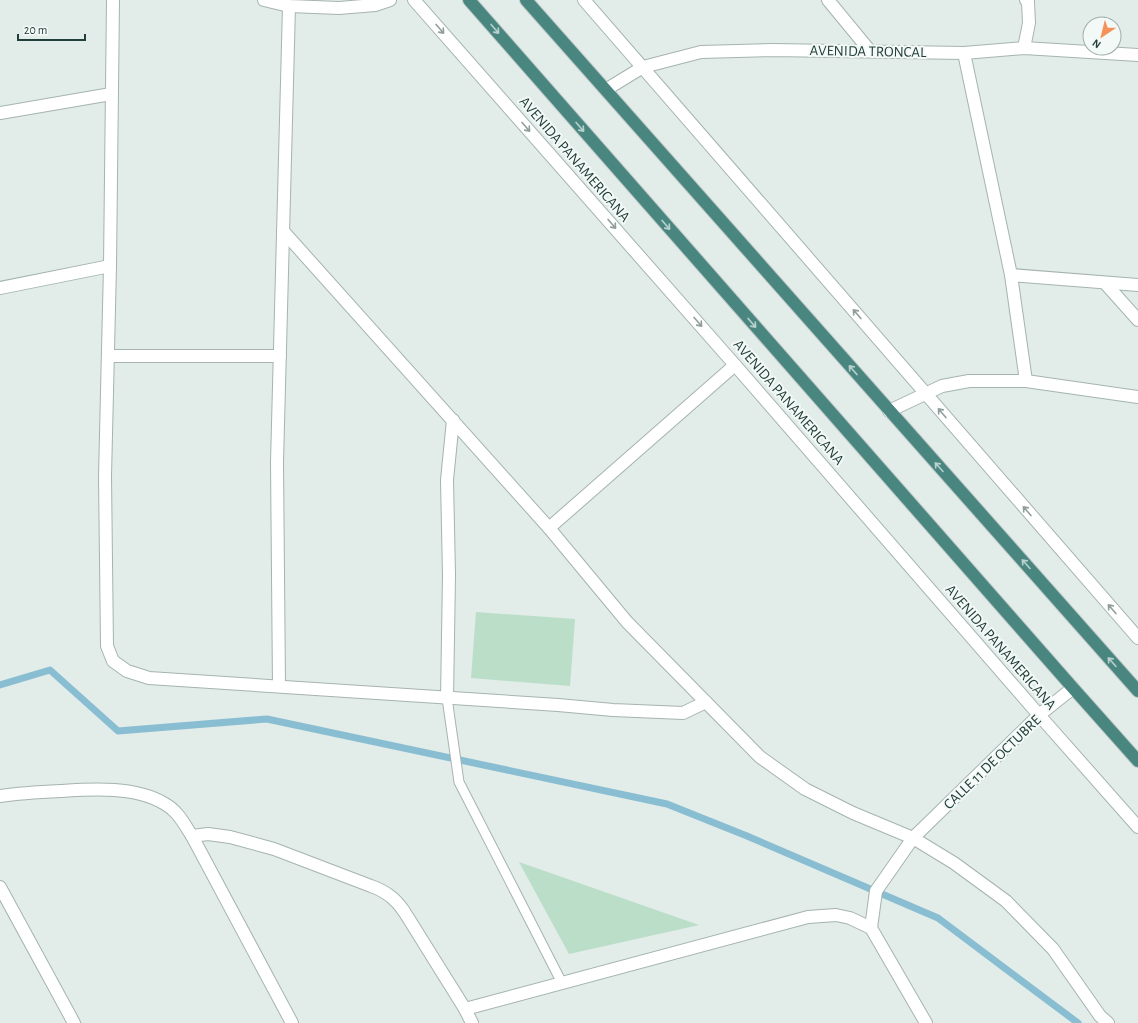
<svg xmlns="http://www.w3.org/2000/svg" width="1138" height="1023" font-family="'Alegreya Sans',sans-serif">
  <rect width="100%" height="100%" fill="#e2ece9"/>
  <g fill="#badec8">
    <path d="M476 612 575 619 570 686 471 678Z"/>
    <path d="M519 862 699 925 569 954Z"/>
  </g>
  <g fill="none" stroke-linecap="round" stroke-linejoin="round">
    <path stroke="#89bed2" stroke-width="7" d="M0 685 50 670 118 731 267 719 667 804 747 836 938 918 1078 1023"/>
    <defs>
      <path id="service" d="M447 698 459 782 562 983"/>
      <g id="minor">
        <path d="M113 0 110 266 105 476 107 646 113 661 127 671 149 678 558 705 613 710 683 713 706 702"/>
        <path d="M264 0 289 6 339 8 375 5 390 0"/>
        <path d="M414 0 735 365 1039 715 1138 827"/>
        <path d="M584 0 1138 638"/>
        <path d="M828 0 870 51"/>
        <path d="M1024 48 1029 23 1028 2 1026 0"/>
        <path d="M964 53 1011 275 1026 381"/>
        <path d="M607 89 643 67 701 52 772 50 964 53 1024 48 1138 55"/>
        <path d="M0 113 111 94"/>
        <path d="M283 231 549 528 627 622 760 757 805 789 853 813 913 838 954 863 1006 901 1053 949 1100 1016 1108 1023"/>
        <path d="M1011 275 1138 285"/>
        <path d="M1105 283 1138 320"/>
        <path d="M0 288 110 266"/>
        <path d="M108 356H280"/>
        <path d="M889 411 942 386 969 381H1026L1138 397"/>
        <path d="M549 528 735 365"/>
        <path d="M279 686 277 462 289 6"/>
        <path d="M447 698 449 575 447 480 453 420"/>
        <path d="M0 796C20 793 40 792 61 791 92 789 136 786 165 804 178 811 184 824 192 836L292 1023"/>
        <path d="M192 836 208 834 230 837 274 849 371 886C388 892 398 901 407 916L465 1009 472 1023"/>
        <path d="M0 887 74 1023"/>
        <path d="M465 1009 808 917 836 915 850 918 871 928"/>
        <path d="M926 1023 871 928 876 891 913 838 1039 715 1073 688"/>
      </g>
      <g id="trunk">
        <path d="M469 0 1073 688 1138 761"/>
        <path d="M526 0 1138 691"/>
      </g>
    </defs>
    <use href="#service" stroke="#a5b4b1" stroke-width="11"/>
    <use href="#minor" stroke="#a5b4b1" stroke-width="14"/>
    <use href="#trunk" stroke="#c1c9c8" stroke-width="14"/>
    <use href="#service" stroke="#fff" stroke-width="9"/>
    <use href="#minor" stroke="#fff" stroke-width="12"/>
    <use href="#trunk" stroke="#4a8680" stroke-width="12"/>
  </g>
  <defs><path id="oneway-shaft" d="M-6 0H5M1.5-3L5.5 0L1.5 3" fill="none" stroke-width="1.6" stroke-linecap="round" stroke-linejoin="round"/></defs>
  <g stroke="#909e9c">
    <use href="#oneway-shaft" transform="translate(440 29) rotate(49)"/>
    <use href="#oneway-shaft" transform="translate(526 127) rotate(49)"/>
    <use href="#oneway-shaft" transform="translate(612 224) rotate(49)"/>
    <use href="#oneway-shaft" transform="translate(857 314) rotate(-131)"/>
    <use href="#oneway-shaft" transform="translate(698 322) rotate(49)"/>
    <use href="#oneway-shaft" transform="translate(942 413) rotate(-131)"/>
    <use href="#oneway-shaft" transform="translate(1027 511) rotate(-131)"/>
    <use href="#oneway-shaft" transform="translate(1112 609) rotate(-131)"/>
  </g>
  <g stroke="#b8d1cd">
    <use href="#oneway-shaft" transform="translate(495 29) rotate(49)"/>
    <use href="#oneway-shaft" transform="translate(580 127) rotate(49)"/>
    <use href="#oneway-shaft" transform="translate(666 225) rotate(49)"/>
    <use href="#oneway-shaft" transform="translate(752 323) rotate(49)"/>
    <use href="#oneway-shaft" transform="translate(853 370) rotate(-131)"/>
    <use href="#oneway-shaft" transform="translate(939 467) rotate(-132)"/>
    <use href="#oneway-shaft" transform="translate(1026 564) rotate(-132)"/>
    <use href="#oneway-shaft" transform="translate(1112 662) rotate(-132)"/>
  </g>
  <g text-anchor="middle" stroke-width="4" stroke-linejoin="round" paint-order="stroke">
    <g font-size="15" fill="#223e3a" stroke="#f3f9f6">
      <text transform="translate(868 51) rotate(1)" y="5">AVENIDA TRONCAL</text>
      <text transform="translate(575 159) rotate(49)" y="5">AVENIDA PANAMERICANA</text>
      <text transform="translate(789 402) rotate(49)" y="5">AVENIDA PANAMERICANA</text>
      <text transform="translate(1001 647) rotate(49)" y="5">AVENIDA PANAMERICANA</text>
      <text transform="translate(992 762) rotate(-44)" y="5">CALLE 11 DE OCTUBRE</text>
    </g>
  </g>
  <g transform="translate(1102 36) rotate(215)"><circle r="19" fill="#f3f9f6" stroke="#9faeab"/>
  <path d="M0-3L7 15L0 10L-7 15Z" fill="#f49259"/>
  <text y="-6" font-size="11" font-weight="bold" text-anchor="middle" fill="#223e3a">N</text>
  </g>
  <path d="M18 34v6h67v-6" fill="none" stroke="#223e3a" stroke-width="2"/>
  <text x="24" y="34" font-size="12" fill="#223e3a" stroke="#f3f9f6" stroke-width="3" paint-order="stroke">20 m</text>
</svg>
